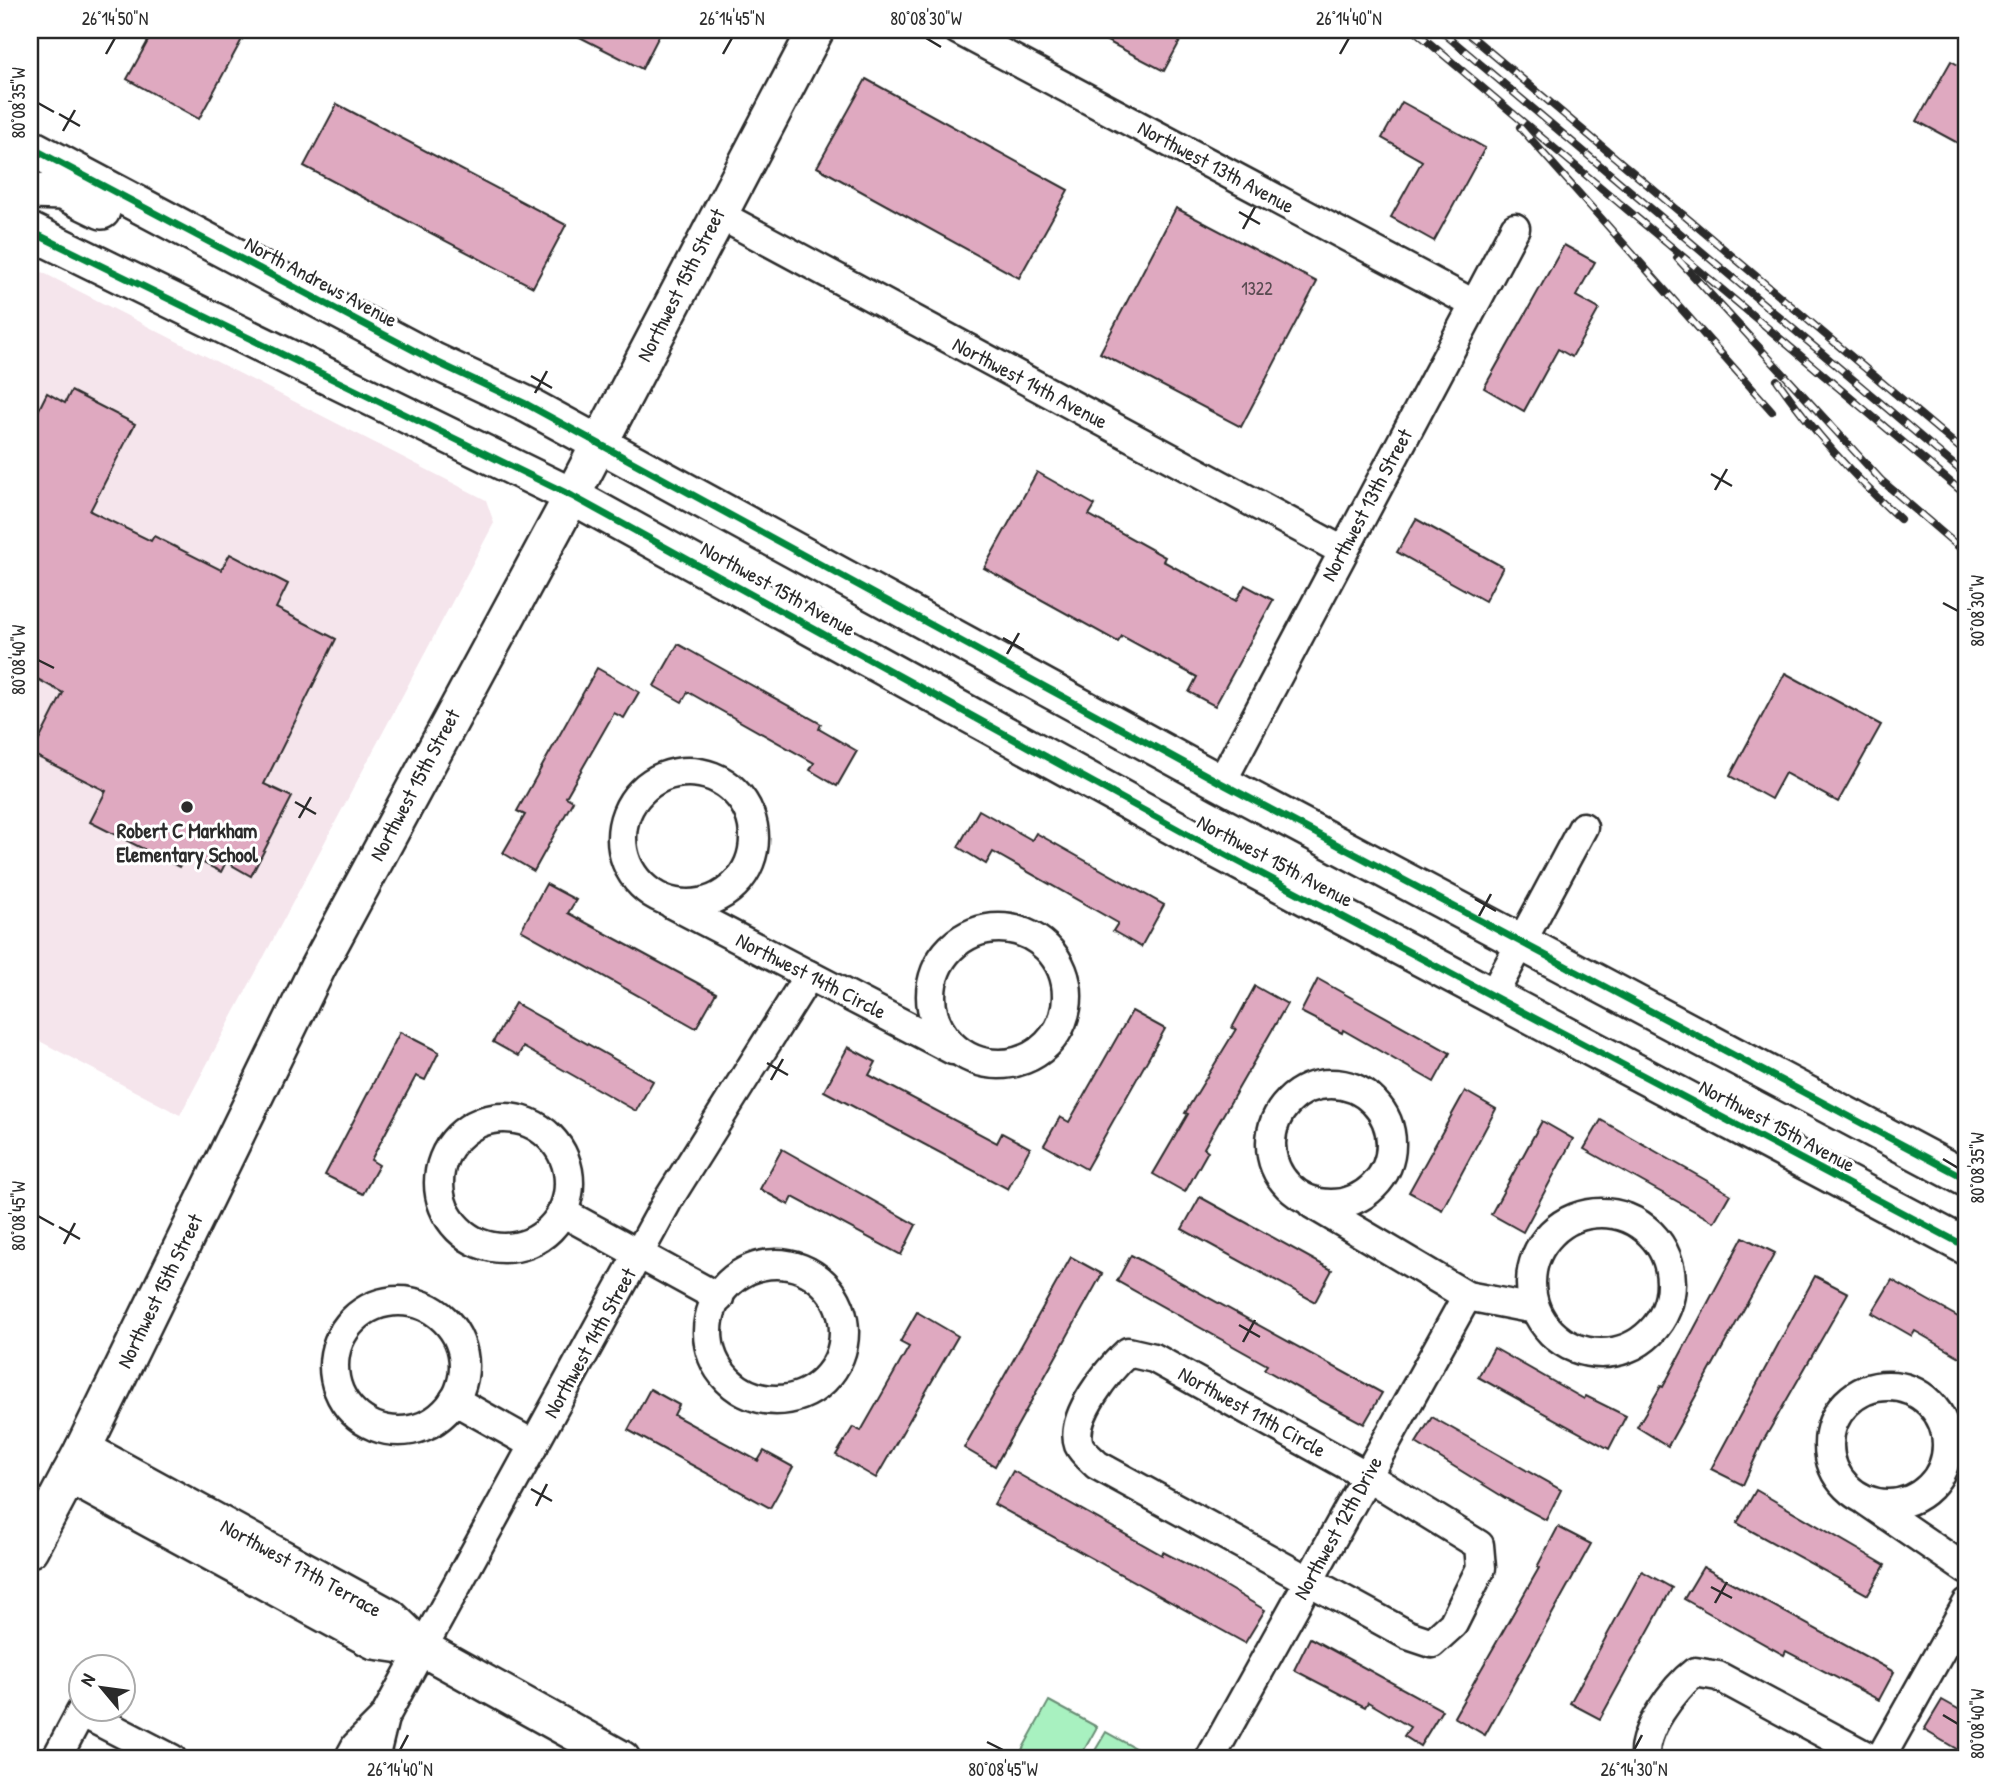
<svg xmlns="http://www.w3.org/2000/svg" width="1997" height="1789" font-family="'Patrick Hand',sans-serif">
  <rect width="100%" height="100%" fill="#fff"/>
  <filter id="ink" filterUnits="userSpaceOnUse"><feTurbulence type="fractalNoise" baseFrequency=".0143" numOctaves="2"/><feDisplacementMap in="SourceGraphic" scale="14" xChannelSelector="R" yChannelSelector="G"/><feConvolveMatrix kernelMatrix="1 2 1 2 8 2 1 2 1" color-interpolation-filters="sRGB"/></filter>
  <g filter="url(#ink)">
    <path fill="#f5e5ec" d="M30 266 486 500 494 523 180 1115 30 1036Z"/>
    <g fill="#a8f1c0" stroke="#6a8e76" stroke-width="2">
      <path d="M1049 1701 1097 1727 1079 1759H1017Z"/>
      <path d="M1106 1732 1153 1758 1152 1759H1090Z"/>
    </g>
    <g fill="#dfa9c0" stroke="#2b2b2b" stroke-width="2">
      <path d="M154 30H247L199 119 127 79Z"/>
      <path d="M566 30H662L642 69Z"/>
      <path d="M1086 30H1186L1164 71Z"/>
      <path d="M1951 61 1967 70V148L1917 121Z"/>
      <path d="M866 79 1068 190 1019 278 817 167Z"/>
      <path d="M1402 102 1485 148 1434 241 1391 217 1422 161 1382 138Z"/>
      <path d="M337 104 566 225 533 287 304 166Z"/>
      <path d="M1176 208 1317 282 1241 427 1100 353Z"/>
      <path d="M1564 245 1595 262 1576 296 1599 309 1572 357 1558 349 1524 411 1484 388Z"/>
      <path d="M71 391 135 424 90 511 151 541 154 536 221 570 230 554 251 565 288 584 276 608 336 639 264 784 292 797 251 876 226 862 221 872 186 854 179 867 90 822 106 791 32 754 63 693 30 675V427L47 393 65 403Z"/>
      <path d="M1037 472 1095 505 1089 515 1165 557 1163 561 1236 601 1245 585 1273 600 1215 706 1189 692 1197 677 1122 636 1118 642 984 568Z"/>
      <path d="M1416 519 1503 567 1485 601 1397 552Z"/>
      <path d="M678 644 821 724 819 729 857 751 837 786 810 770 814 763 688 692 682 702 654 686Z"/>
      <path d="M597 668 639 692 624 718 614 713 566 797 573 801 534 871 503 853 525 815 517 811Z"/>
      <path d="M1785 673 1881 725 1838 802 1785 773 1771 799 1730 776Z"/>
      <path d="M979 810 1032 840 1036 833 1164 905 1141 947 1113 931 1118 923 993 852 986 864 958 847Z"/>
      <path d="M546 884 576 900 568 913 716 993 696 1028 521 930Z"/>
      <path d="M1318 979 1450 1053 1434 1082 1343 1030 1342 1033 1301 1012Z"/>
      <path d="M1255 986 1287 1004 1204 1148 1208 1151 1185 1192 1153 1174 1188 1114 1185 1113 1236 1029 1232 1028Z"/>
      <path d="M515 1003 653 1081 636 1111 523 1047 518 1056 493 1042Z"/>
      <path d="M1132 1011 1165 1029 1086 1169 1044 1145 1060 1117 1069 1122Z"/>
      <path d="M400 1032 439 1052 425 1080 416 1076 371 1160 379 1165 363 1194 325 1175Z"/>
      <path d="M848 1047 876 1062 869 1075 997 1143 1002 1133 1030 1148 1008 1189 824 1091Z"/>
      <path d="M1465 1091 1496 1109 1442 1210 1409 1192Z"/>
      <path d="M1601 1120 1730 1194 1714 1222 1584 1149Z"/>
      <path d="M1542 1121 1573 1139 1523 1232 1491 1214Z"/>
      <path d="M782 1149 916 1225 901 1255 793 1197 789 1205 760 1189Z"/>
      <path d="M1200 1197 1332 1270 1315 1302 1182 1229Z"/>
      <path d="M1743 1237 1775 1253 1668 1446 1637 1427 1661 1386 1663 1387Z"/>
      <path d="M1131 1255 1382 1393 1364 1424 1303 1391 1264 1369 1267 1365 1117 1281Z"/>
      <path d="M1071 1257 1102 1274 995 1466 964 1448Z"/>
      <path d="M1815 1276 1848 1293 1762 1443 1743 1485 1711 1469Z"/>
      <path d="M1892 1280 1967 1322V1361L1915 1331 1912 1336 1872 1313Z"/>
      <path d="M917 1312 958 1336 876 1478 836 1455 853 1427 861 1431 909 1347 900 1342Z"/>
      <path d="M1494 1348 1584 1399 1586 1396 1626 1416 1609 1449 1478 1377Z"/>
      <path d="M650 1389 679 1405 674 1415 758 1461 764 1451 793 1467 770 1508 628 1430Z"/>
      <path d="M1432 1417 1561 1490 1546 1520 1505 1498 1416 1443Z"/>
      <path d="M1013 1471 1162 1555 1163 1552 1198 1570 1265 1610 1245 1643 994 1504Z"/>
      <path d="M1756 1490 1885 1565 1868 1595 1737 1523Z"/>
      <path d="M1558 1527 1591 1544 1485 1735 1454 1717 1539 1568 1537 1567Z"/>
      <path d="M1703 1567 1894 1672 1879 1700 1786 1651 1784 1655 1684 1599Z"/>
      <path d="M1642 1571 1672 1588 1600 1719 1570 1703Z"/>
      <path d="M1310 1638 1442 1710 1420 1746 1404 1736 1410 1727 1368 1702 1365 1707 1294 1670Z"/>
      <path d="M1942 1700 1967 1714V1755L1924 1730Z"/>
    </g>
    <g fill="none" stroke-linecap="round" stroke-linejoin="round">
      <defs>
        <g id="minor">
          <path d="M958 30 1474 304"/>
          <path d="M718 214 1343 551"/>
          <circle cx="688" cy="838" r="66"/>
          <path d="M1221 783 1515 228"/>
          <path d="M672 904 953 1050"/>
          <circle cx="999" cy="996" r="68"/>
          <path d="M1493 995 1583 827"/>
          <circle cx="1331" cy="1144" r="60"/>
          <circle cx="504" cy="1183" r="65"/>
          <path d="M1312 1204 1467 1296 1535 1309"/>
          <path d="M562 1212 719 1298"/>
          <circle cx="1601" cy="1283" r="70"/>
          <circle cx="776" cy="1332" r="68"/>
          <circle cx="399" cy="1366" r="65"/>
          <path d="M1128 1352 1154 1358 1367 1476 1479 1545 1481 1568 1453 1624 1432 1643 1408 1635 1097 1465C1092 1460 1082 1452 1079 1445 1069 1417 1109 1369 1128 1352Z"/>
          <circle cx="1888" cy="1445" r="59"/>
          <path d="M454 1400 534 1445"/>
          <path d="M1866 1501 1967 1570"/>
          <path d="M56 1759 81 1712 172 1759"/>
          <path d="M349 1759 356 1746 384 1718"/>
          <path d="M374 1759 384 1718 668 1200 809 975"/>
          <path d="M1210 1759 1467 1296"/>
          <path d="M1646 1759C1639 1734 1675 1687 1695 1672L1718 1676 1872 1759"/>
          <path d="M1880 1759 1967 1604"/>
        </g>
        <g id="tertiary">
          <path d="M30 147 432 360 528 405 1221 783 1967 1179"/>
          <path d="M30 191 63 192 102 211"/>
          <path d="M30 231 572 496 1192 837 1967 1247"/>
          <path d="M83 1449 390 1617 422 1648 622 1759"/>
          <path d="M69 1475 374 1641 422 1648"/>
          <path d="M30 1549 83 1449 318 967 572 496 816 30"/>
        </g>
      </defs>
      <use href="#minor" stroke="#2b2b2b" stroke-width="33"/>
      <use href="#tertiary" stroke="#2b2b2b" stroke-width="40"/>
      <use href="#minor" stroke="#fff" stroke-width="28"/>
      <use href="#tertiary" stroke="#fff" stroke-width="35"/>
      <defs>
        <g id="rail">
          <path d="M1414 30 1967 496"/>
          <path d="M1440 30 1967 476"/>
          <path d="M1464 30 1967 454"/>
          <path d="M1520 127 1772 411"/>
          <path d="M1677 258 1881 480 1967 554"/>
          <path d="M1777 380C1813 431 1854 477 1900 519"/>
        </g>
      </defs>
      <use href="#rail" stroke="#2b2b2b" stroke-width="8"/>
      <use href="#rail" stroke="#fff" stroke-width="5" stroke-dasharray="16" stroke-linecap="butt"/>
      <defs>
        <g id="cycleway">
          <path d="M30 147 432 360 528 405 1221 783 1967 1179"/>
          <path d="M30 231 572 496 1192 837 1967 1247"/>
        </g>
      </defs>
      <use href="#cycleway" stroke="#fff" stroke-width="11"/>
      <use href="#cycleway" stroke="#00873e" stroke-width="7"/>
    </g>
  </g>
  <path fill="none" stroke="#2b2b2b" stroke-width="2.5" d="M926 38 941 47M106 54 115 38M723 54 732 38M1340 54 1349 38M38 103 54 112M59 114 80 126M63 131 75 110M1239 212 1260 224M1243 229 1255 207M531 376 552 388M535 393 547 371M1711 474 1732 486M1715 490 1727 469M1943 603 1958 611M1003 638 1024 650M1007 654 1019 633M38 660 54 668M295 802 316 814M299 818 311 797M1475 899 1496 911M1479 916 1491 894M767 1063 788 1075M771 1080 783 1059M1943 1159 1958 1168M38 1216 54 1225M59 1227 80 1239M64 1244 75 1223M1239 1325 1260 1337M1243 1342 1255 1320M531 1489 552 1501M536 1506 547 1484M1711 1587 1732 1598M1715 1603 1727 1582M1943 1715 1958 1724M987 1742 1003 1750M400 1750 408 1735M1634 1750 1642 1735"/>
  <circle fill="#2b2b2b" stroke="#fff" stroke-width="2.5" cx="187" cy="807" r="7"/>
  <g text-anchor="middle" stroke-width="6" stroke-linejoin="round" paint-order="stroke">
    <g font-size="18" fill="#584a50">
      <text x="1257" y="295">1322</text>
    </g>
    <g font-size="21" fill="#2b2b2b" stroke="#fff">
      <text transform="translate(1216 167) rotate(28)" y="7">Northwest 13th Avenue</text>
      <text transform="translate(321 282) rotate(28)" y="7">North Andrews Avenue</text>
      <text transform="translate(681 285) rotate(-63)" y="7">Northwest 15th Street</text>
      <text transform="translate(1030 383) rotate(28)" y="7">Northwest 14th Avenue</text>
      <text transform="translate(1367 505) rotate(-62)" y="7">Northwest 13th Street</text>
      <text transform="translate(778 589) rotate(29)" y="7">Northwest 15th Avenue</text>
      <text transform="translate(415 785) rotate(-62)" y="7">Northwest 15th Street</text>
      <text transform="translate(1275 861) rotate(28)" y="7">Northwest 15th Avenue</text>
      <text transform="translate(811 976) rotate(27)" y="7">Northwest 14th Circle</text>
      <text transform="translate(1777 1126) rotate(28)" y="7">Northwest 15th Avenue</text>
      <text transform="translate(160 1291) rotate(-64)" y="7">Northwest 15th Street</text>
      <text transform="translate(590 1343) rotate(-61)" y="7">Northwest 14th Street</text>
      <text transform="translate(1252 1412) rotate(29)" y="7">Northwest 11th Circle</text>
      <text transform="translate(1338 1528) rotate(-61)" y="7">Northwest 12th Drive</text>
      <text transform="translate(301 1568) rotate(29)" y="7">Northwest 17th Terrace</text>
    </g>
    <g font-size="21" font-weight="bold" fill="#2b2b2b" stroke="#fff">
      <text x="187" y="838">Robert C Markham<tspan x="187" dy="24">Elementary School</tspan></text>
    </g>
  </g>
  <rect width="1997" height="1789" fill="none" stroke="#fff" stroke-width="77"/>
  <g transform="translate(102 1688) rotate(299)"><circle r="33" fill="#ffffff" stroke="#aaaaaa" stroke-width="2"/>
  <path d="M0-5L12 26L0 18L-12 26Z" fill="#2b2b2b"/>
  <text y="-10" font-size="19" font-weight="bold" text-anchor="middle" fill="#2b2b2b">N</text>
  </g>
  <rect x="38" y="38" width="1920" height="1712" fill="none" stroke="#2b2b2b" stroke-width="2.5"/>
  <g font-size="18" text-anchor="middle" fill="#2b2b2b">
    <text x="115" y="25">26°14'50"N</text>
    <text x="732" y="25">26°14'45"N</text>
    <text x="926" y="25">80°08'30"W</text>
    <text x="1349" y="25">26°14'40"N</text>
    <text transform="translate(19 103) rotate(-90)" y="6">80°08'35"W</text>
    <text transform="translate(1978 611) rotate(-90)" y="6">80°08'30"W</text>
    <text transform="translate(19 660) rotate(-90)" y="6">80°08'40"W</text>
    <text transform="translate(1978 1168) rotate(-90)" y="6">80°08'35"W</text>
    <text transform="translate(19 1216) rotate(-90)" y="6">80°08'45"W</text>
    <text transform="translate(1978 1724) rotate(-90)" y="6">80°08'40"W</text>
    <text x="400" y="1776">26°14'40"N</text>
    <text x="1003" y="1776">80°08'45"W</text>
    <text x="1634" y="1776">26°14'30"N</text>
  </g>
</svg>
